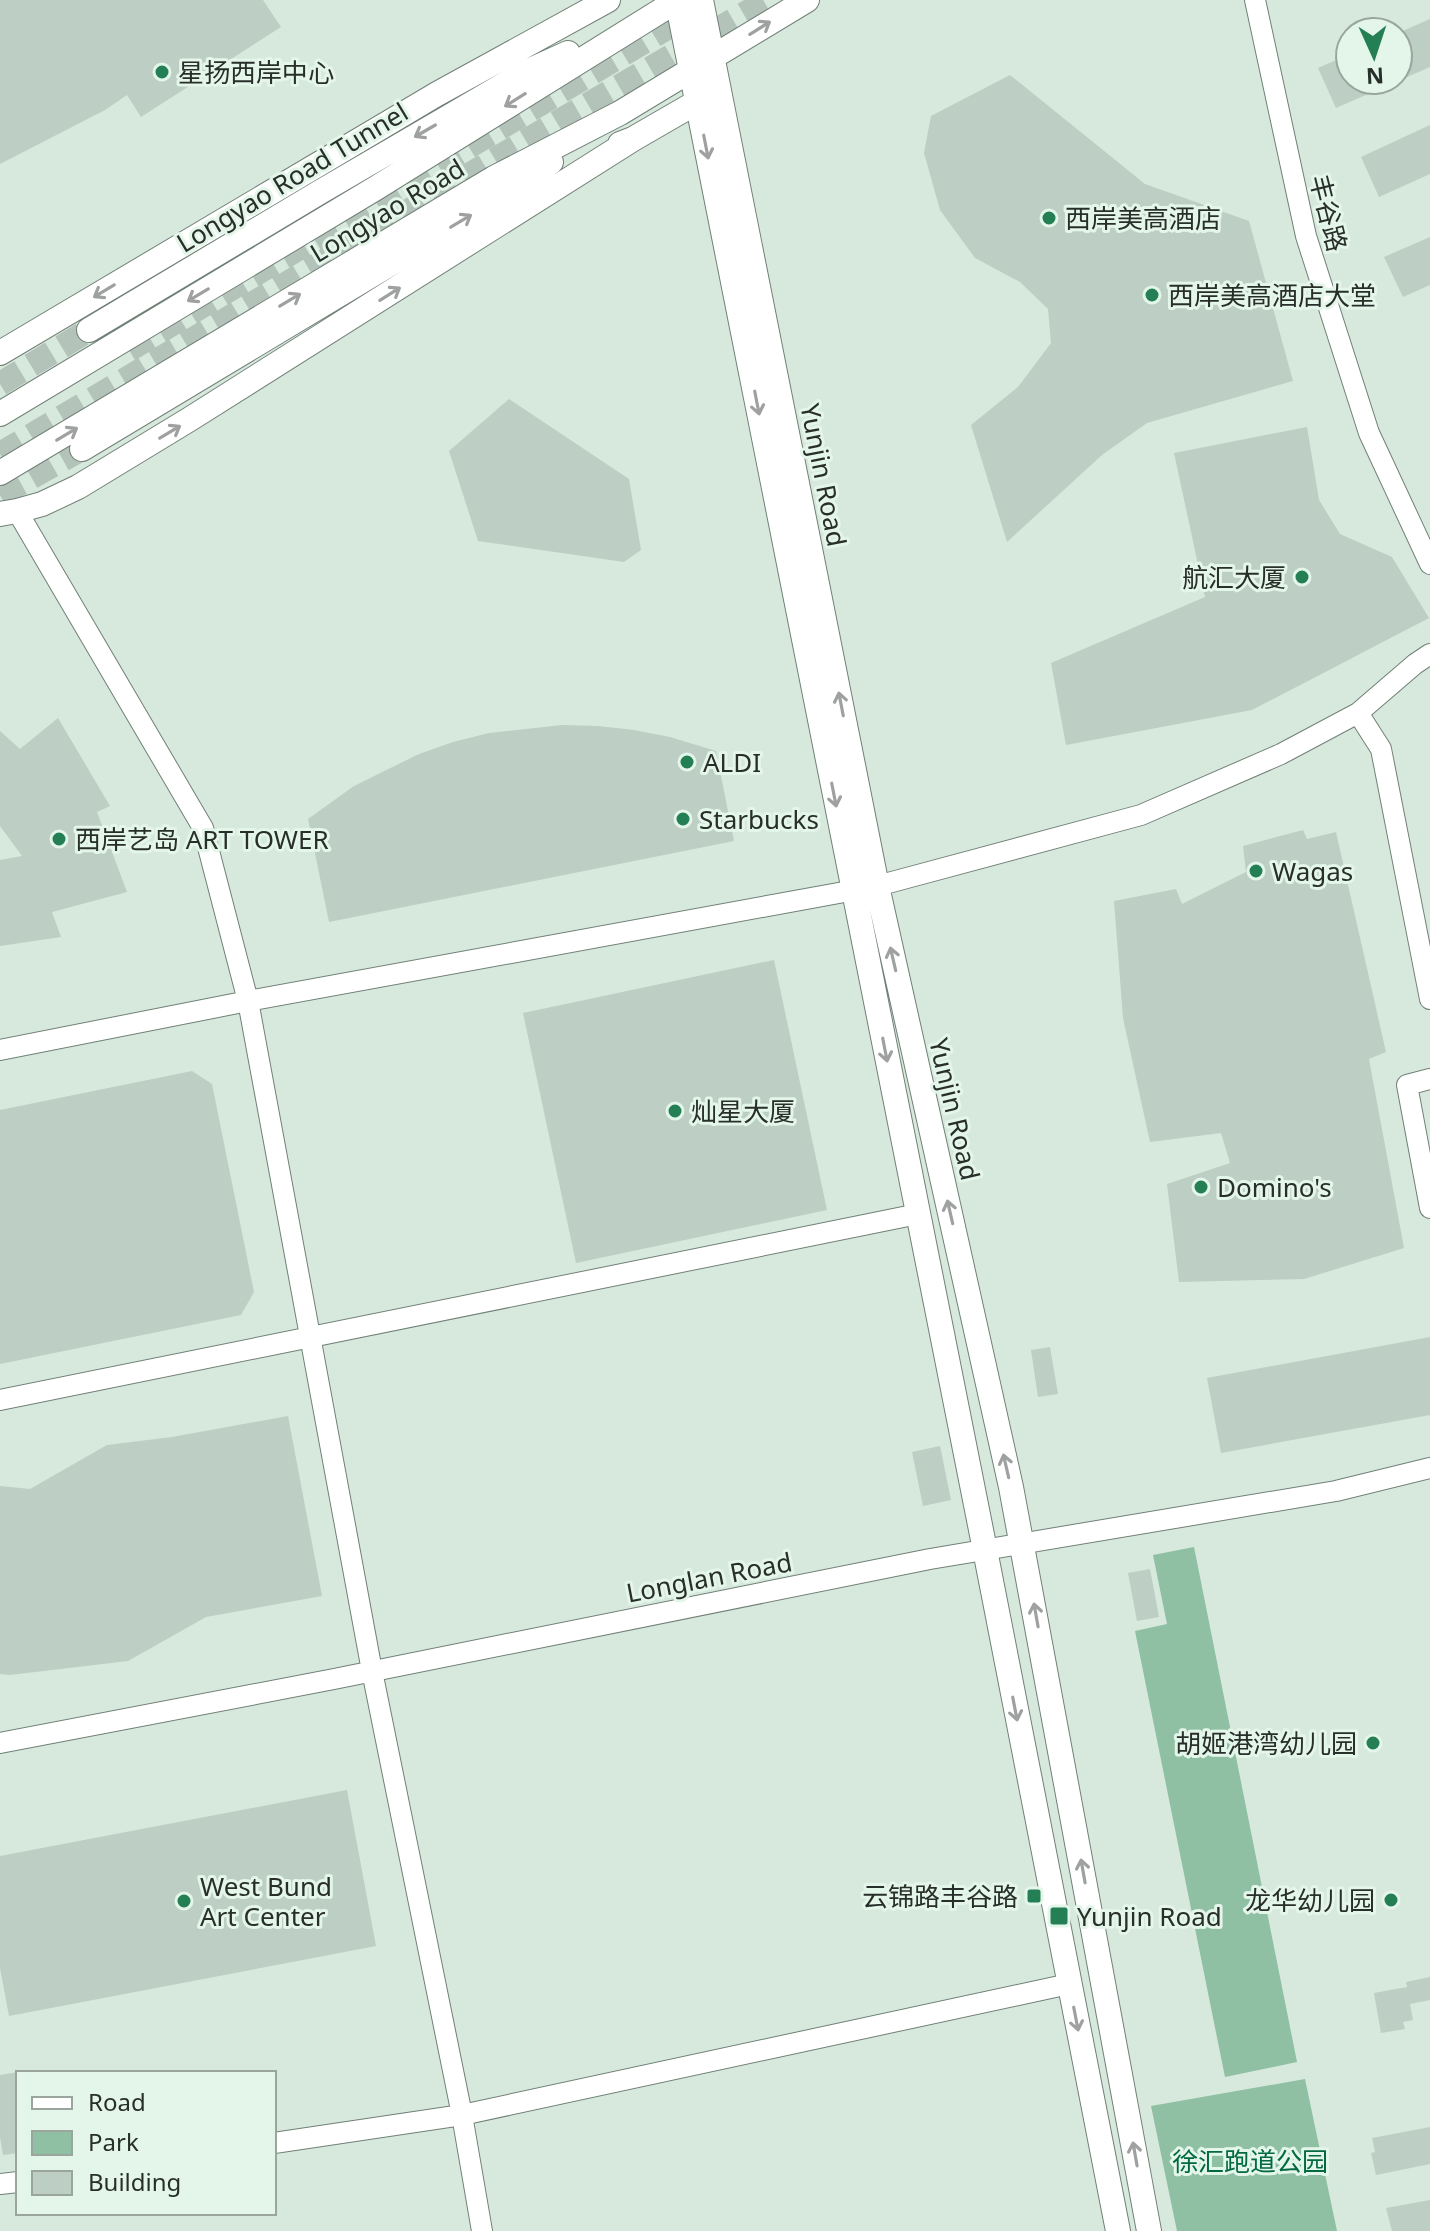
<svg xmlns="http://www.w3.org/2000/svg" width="1430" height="2231" font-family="'Noto Sans','Noto Sans SC',sans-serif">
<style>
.green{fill:#8fc0a3}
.building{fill:#bdcec4}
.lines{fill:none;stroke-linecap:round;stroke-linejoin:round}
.major-tunnel{stroke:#b4c3b9;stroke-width:24;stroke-dasharray:24 12;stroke-linecap:butt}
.minor-casing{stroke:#718077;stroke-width:22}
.major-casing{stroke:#718077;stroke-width:26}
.minor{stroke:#fff;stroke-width:20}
.major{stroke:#fff;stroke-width:24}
.oneway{stroke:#9ea19f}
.poi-dot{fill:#247f55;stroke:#e4f5ea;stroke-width:3}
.labels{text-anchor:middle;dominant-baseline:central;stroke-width:6;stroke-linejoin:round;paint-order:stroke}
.poi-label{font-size:26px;fill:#282e2a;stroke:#e4f5ea;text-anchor:start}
.street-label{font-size:26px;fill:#282e2a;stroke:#e4f5ea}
.park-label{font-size:26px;fill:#026941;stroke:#e4f5ea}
</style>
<rect width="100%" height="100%" fill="#d7e8dd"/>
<path class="green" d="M1194,1547L1297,2062L1225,2077L1135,1631L1167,1624L1153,1555Z
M1305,2079L1337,2231H1177L1151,2106Z"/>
<path class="building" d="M0,0H263L281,27L141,117L127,95L105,110L0,164Z
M1430,19V67L1336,108L1318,68L1350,54V80H1398V33Z
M1010,75L1145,184L1249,221L1293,381L1147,423L1102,455L1007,542L971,425L1018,387L1051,343L1048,309L1020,282L975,258L940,210L924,153L931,116Z
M1430,125V174L1379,197L1361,157Z
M1430,237V285L1403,297L1384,257Z
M509,399L629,479L641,550L624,562L478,541L449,451Z
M1307,427L1319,500L1340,534L1392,557L1429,618L1252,710L1066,745L1051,663L1205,597L1174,453Z
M58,718L110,806L97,812L127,892L52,912L61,937L0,946V860L22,856L0,826V731L20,749Z
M562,725L598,726L634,730L670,737L716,751L734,841L329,922L308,819L354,786L419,754L453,742L489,733Z
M1303,830L1307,839L1336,832L1386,1052L1369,1059L1404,1248L1304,1279L1179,1282L1167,1184L1230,1163L1221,1133L1150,1142L1123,1018L1114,901L1176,889L1182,904L1246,872L1243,846Z
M774,960L827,1210L576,1263L523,1013Z
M192,1071L212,1084L254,1292L241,1315L0,1364V1110Z
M1430,1337V1415L1221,1453L1207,1378Z
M1050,1347L1058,1394L1038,1397L1031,1350Z
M288,1416L322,1596L206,1617L128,1661L10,1675L0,1674V1486L30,1489L107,1445L172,1437Z
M940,1446L951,1500L923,1506L912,1452Z
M1150,1569L1159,1617L1137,1621L1128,1573Z
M347,1790L376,1946L9,2016L0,1968V1856Z
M1430,1977V2000L1410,2004L1413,2020L1403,2022L1405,2029L1381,2033L1374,1993L1407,1987L1406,1982Z
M18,2072V2153L3,2155L0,2137V2075Z
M1430,2127V2164L1376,2175L1371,2153L1375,2152L1372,2138Z
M1430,2200V2231H1392L1386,2208Z"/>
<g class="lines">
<path class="major-tunnel" d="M129,350L714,0
M0,384L89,330
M0,454L561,120L768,0
M0,495L82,449"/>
<defs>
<path id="minor" d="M1255,0L1306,236L1369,433L1430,564
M17,511L203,828L248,1001L372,1671L462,2115L482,2231
M1358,713L1381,749L1430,999
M0,1050L248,1001L877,886L1141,815L1281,754L1358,713L1415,664L1430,654
M1430,1079L1407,1085L1430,1208
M0,1400L918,1214
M0,1743L334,1679L930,1559L1336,1491L1430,1468
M274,2143L462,2115L1069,1984
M0,2184L18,2182"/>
<path id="major" d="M677,0L985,1550L1118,2231
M701,0L877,886L1011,1487L1149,2231
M620,144L633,139L697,102
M89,330L320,192L524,73L568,53
M0,353L437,94L608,0
M0,414L376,188L678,0
M82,449L425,243L518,186L551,162
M0,473L494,178L620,113L807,0
M0,514L17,511L42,504L78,487L190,419L633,139"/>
</defs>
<use href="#minor" class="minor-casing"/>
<use href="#major" class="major-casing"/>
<use href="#minor" class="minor"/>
<use href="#major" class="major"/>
</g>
<defs><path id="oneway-shaft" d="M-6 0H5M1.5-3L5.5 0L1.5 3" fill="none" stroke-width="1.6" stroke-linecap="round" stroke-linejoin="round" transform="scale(2)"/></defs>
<g class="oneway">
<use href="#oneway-shaft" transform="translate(760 28) rotate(-32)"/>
<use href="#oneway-shaft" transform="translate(515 100) rotate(148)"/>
<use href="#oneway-shaft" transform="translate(425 131) rotate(150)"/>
<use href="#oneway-shaft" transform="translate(706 147) rotate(79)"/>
<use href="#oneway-shaft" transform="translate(461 221) rotate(-31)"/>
<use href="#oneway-shaft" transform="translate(104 291) rotate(149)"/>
<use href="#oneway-shaft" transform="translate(390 294) rotate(-32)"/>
<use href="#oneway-shaft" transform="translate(198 295) rotate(149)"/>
<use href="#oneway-shaft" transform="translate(290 300) rotate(-31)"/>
<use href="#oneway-shaft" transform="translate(757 403) rotate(79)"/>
<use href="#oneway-shaft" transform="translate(170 432) rotate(-31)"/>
<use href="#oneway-shaft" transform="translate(67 434) rotate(-31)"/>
<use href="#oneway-shaft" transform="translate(841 704) rotate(-101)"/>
<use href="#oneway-shaft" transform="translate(834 795) rotate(79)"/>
<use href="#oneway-shaft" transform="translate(893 959) rotate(-103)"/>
<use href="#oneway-shaft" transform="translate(885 1050) rotate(79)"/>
<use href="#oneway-shaft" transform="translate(950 1212) rotate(-103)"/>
<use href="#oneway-shaft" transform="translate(1006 1466) rotate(-103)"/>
<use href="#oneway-shaft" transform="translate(1036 1615) rotate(-100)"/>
<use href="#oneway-shaft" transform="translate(1015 1709) rotate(79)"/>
<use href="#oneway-shaft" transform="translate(1083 1871) rotate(-100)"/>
<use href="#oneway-shaft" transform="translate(1076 2019) rotate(79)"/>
<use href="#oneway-shaft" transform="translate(1135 2154) rotate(-100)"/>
</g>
<g class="poi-dot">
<circle cx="162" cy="72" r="8"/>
<circle cx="1049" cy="218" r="8"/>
<circle cx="1152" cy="295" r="8"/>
<circle cx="1302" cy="577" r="8"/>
<circle cx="687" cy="762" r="8"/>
<circle cx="683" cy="819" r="8"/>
<circle cx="59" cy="839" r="8"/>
<circle cx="1256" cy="871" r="8"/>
<circle cx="675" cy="1111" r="8"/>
<circle cx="1201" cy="1187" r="8"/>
<circle cx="1373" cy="1743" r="8"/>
<rect x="1026" y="1888" width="16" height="16" rx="4"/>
<circle cx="1391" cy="1900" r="8"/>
<circle cx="184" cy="1901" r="8"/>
<rect x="1049" y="1906" width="20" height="20" rx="4"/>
</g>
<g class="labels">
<g class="poi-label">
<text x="178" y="72">星扬西岸中心</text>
<text x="1065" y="218">西岸美高酒店</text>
<text x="1168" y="295">西岸美高酒店大堂</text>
<text x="1286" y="577" text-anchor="end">航汇大厦</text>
<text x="703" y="762">ALDI</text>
<text x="699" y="819">Starbucks</text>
<text x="75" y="839">西岸艺岛 ART TOWER</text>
<text x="1272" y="871">Wagas</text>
<text x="691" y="1111">灿星大厦</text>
<text x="1217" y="1187">Domino's</text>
<text x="1357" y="1743" text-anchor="end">胡姬港湾幼儿园</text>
<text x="200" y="1886">West Bund<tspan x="200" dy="30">Art Center</tspan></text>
<text x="1018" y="1896" text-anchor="end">云锦路丰谷路</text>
<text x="1375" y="1900" text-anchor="end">龙华幼儿园</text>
<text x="1077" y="1916">Yunjin Road</text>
</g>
<g class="street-label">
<text transform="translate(292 177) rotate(-31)">Longyao Road Tunnel</text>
<text transform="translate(387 210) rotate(-31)">Longyao Road</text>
<text transform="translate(1329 213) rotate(76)">丰谷路</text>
<text transform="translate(824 475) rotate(79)">Yunjin Road</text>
<text transform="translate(955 1109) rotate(77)">Yunjin Road</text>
<text transform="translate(709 1577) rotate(-11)">Longlan Road</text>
</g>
<g class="park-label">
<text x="1250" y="2161">徐汇跑道公园</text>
</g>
</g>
<rect x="16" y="2071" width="260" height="144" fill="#e4f5ea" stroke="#99a59d" stroke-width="2"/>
<rect x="32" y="2097" width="40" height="12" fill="#ffffff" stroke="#99a59d" stroke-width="2"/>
<text x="88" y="2111" font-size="24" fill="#282e2a">Road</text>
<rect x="32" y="2131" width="40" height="24" fill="#8fc0a3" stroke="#99a59d" stroke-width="2"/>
<text x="88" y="2151" font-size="24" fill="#282e2a">Park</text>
<rect x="32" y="2171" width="40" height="24" fill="#bdcec4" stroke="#99a59d" stroke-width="2"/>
<text x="88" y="2191" font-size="24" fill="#282e2a">Building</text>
<g transform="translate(1374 56) rotate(177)"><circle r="38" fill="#e4f5ea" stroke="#99a59d" stroke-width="2"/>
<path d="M0-6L14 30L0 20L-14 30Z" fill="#247f55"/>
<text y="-12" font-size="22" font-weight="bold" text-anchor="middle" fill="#282e2a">N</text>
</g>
</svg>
